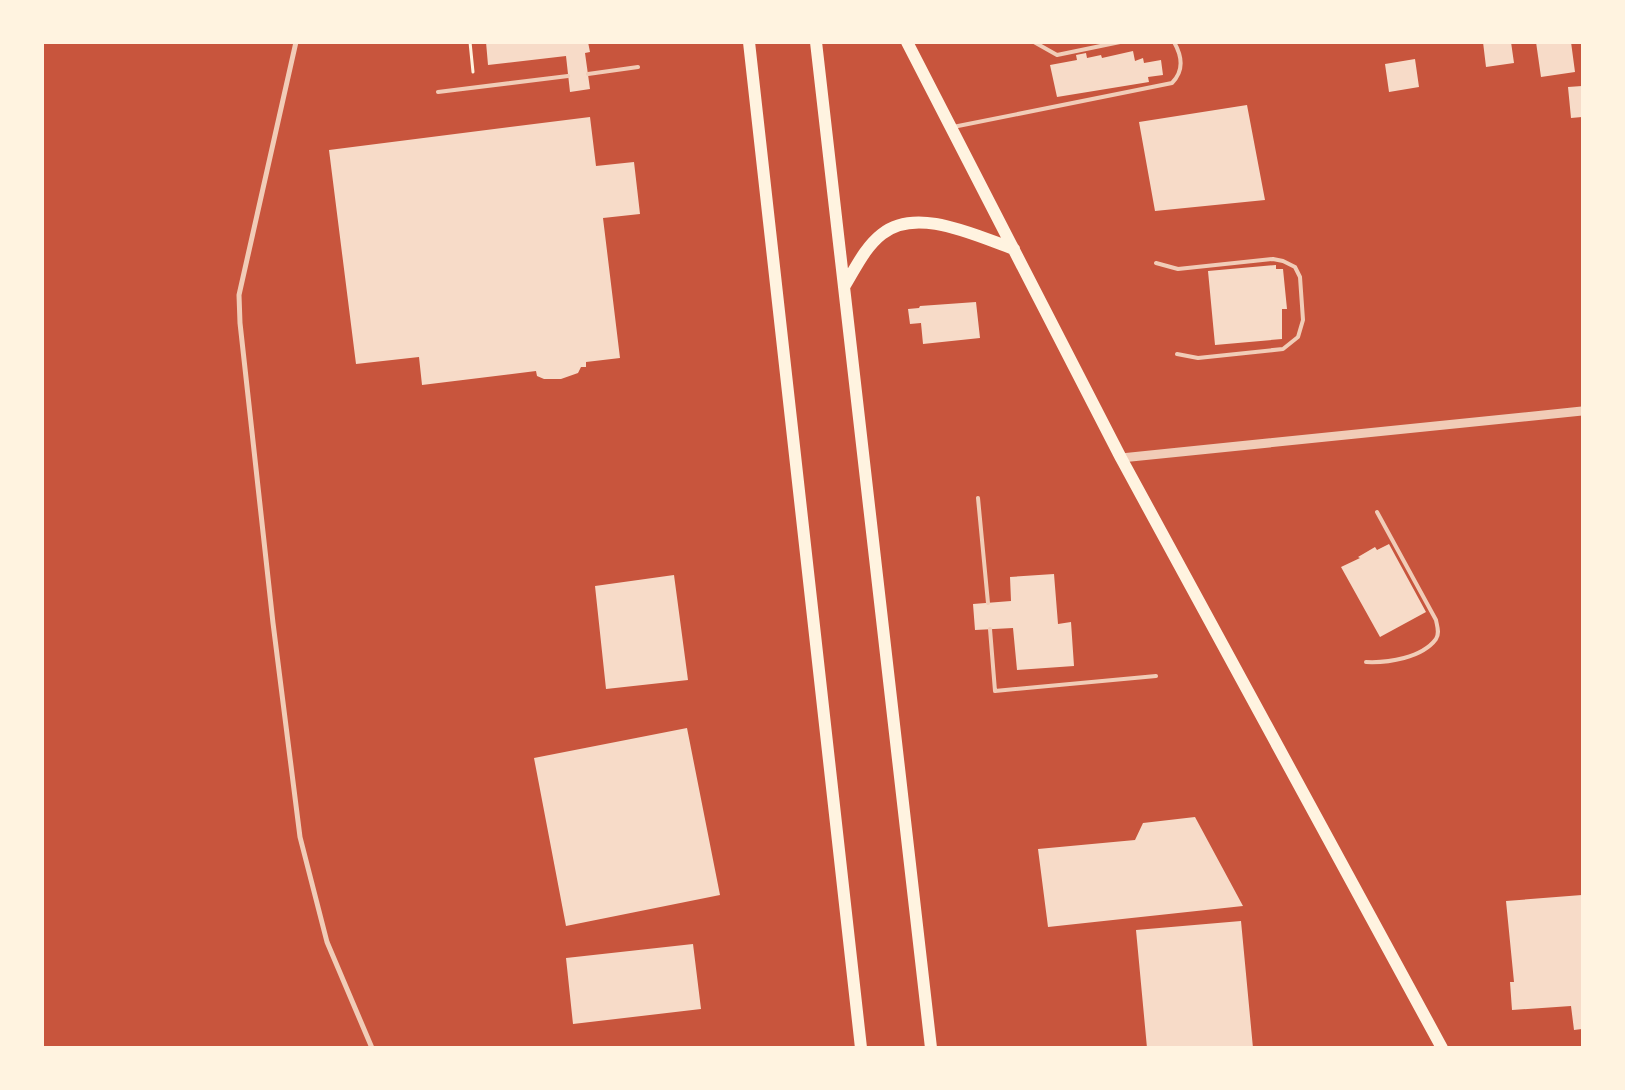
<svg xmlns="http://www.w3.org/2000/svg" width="1625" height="1090" font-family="Literata,serif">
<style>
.building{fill:#f7dbc8}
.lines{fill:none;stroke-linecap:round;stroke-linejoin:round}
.path{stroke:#fff3e0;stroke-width:3}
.service{stroke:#f1ccb7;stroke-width:4}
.minor{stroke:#f1ccb7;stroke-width:5}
.tertiary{stroke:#f1ccb7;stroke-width:9}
.primary{stroke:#fff3e0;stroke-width:12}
</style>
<rect width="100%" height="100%" fill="#c8553d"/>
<path class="building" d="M486,42H588L590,52L585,53L590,89L570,92L566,56L488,65Z
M1483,42H1511L1514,63L1486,67Z
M1536,42H1571L1575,72L1541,77Z
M1133,51L1135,61L1143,58L1144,63L1161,60L1163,75L1148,77L1149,82L1057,97L1050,65L1077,60L1076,55L1086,53L1087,58L1101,55L1102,58Z
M1415,59L1419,87L1389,92L1385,64Z
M1582,86V117L1571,118L1568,87Z
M1247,105L1265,200L1155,211L1139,122Z
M590,117L596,166L634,162L640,214L603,218L620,358L586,362V367H581L578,373L561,379H544L537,376L536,371L422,385L419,357L356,364L329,150Z
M1276,265V269H1283L1287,309H1282V339L1215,345L1208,271Z
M976,302L980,338L923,344L921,323L910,324L908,309L919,308L920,306Z
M1389,544L1426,612L1380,637L1341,567L1360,558L1358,557L1375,547L1377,550Z
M1054,574L1058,624L1071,622L1074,666L1017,670L1013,628L975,630L973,604L1011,601L1010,577Z
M674,575L688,680L606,689L595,586Z
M687,728L720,895L566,926L534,758Z
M1195,817L1243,906L1048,927L1038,849L1135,840L1143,823Z
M1582,895V1029L1574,1030L1571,1006L1512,1010L1510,982H1514L1506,901Z
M1241,921L1253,1048H1147L1136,930Z
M693,944L701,1009L573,1024L566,958Z"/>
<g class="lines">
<path class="path" d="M470,42L473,72"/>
<path class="service" d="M1034,42L1057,55L1120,42
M588,74L638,67
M438,92L568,76
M953,127L1172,83C1184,71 1182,56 1174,42
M1156,263L1178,269L1273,259L1283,261L1295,267L1300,277L1303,320L1298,337L1283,349L1198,358L1177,354
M978,498L988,603
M990,629L995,691L1156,676
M1366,662C1388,663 1422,658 1436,639C1440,633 1437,626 1436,620L1377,512"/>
<path class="minor" d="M296,42L239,295L240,323L273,623L300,837L327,942L372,1048"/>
<path class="tertiary" d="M1121,458L1582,411"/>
<path class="primary" d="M749,42L861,1048
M816,42L931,1048
M907,42L1121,458L1442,1048
M844,287C855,269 865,247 882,234C917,206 976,236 1014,249"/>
</g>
<rect width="1625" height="1090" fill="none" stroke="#fff3e0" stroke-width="88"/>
</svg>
